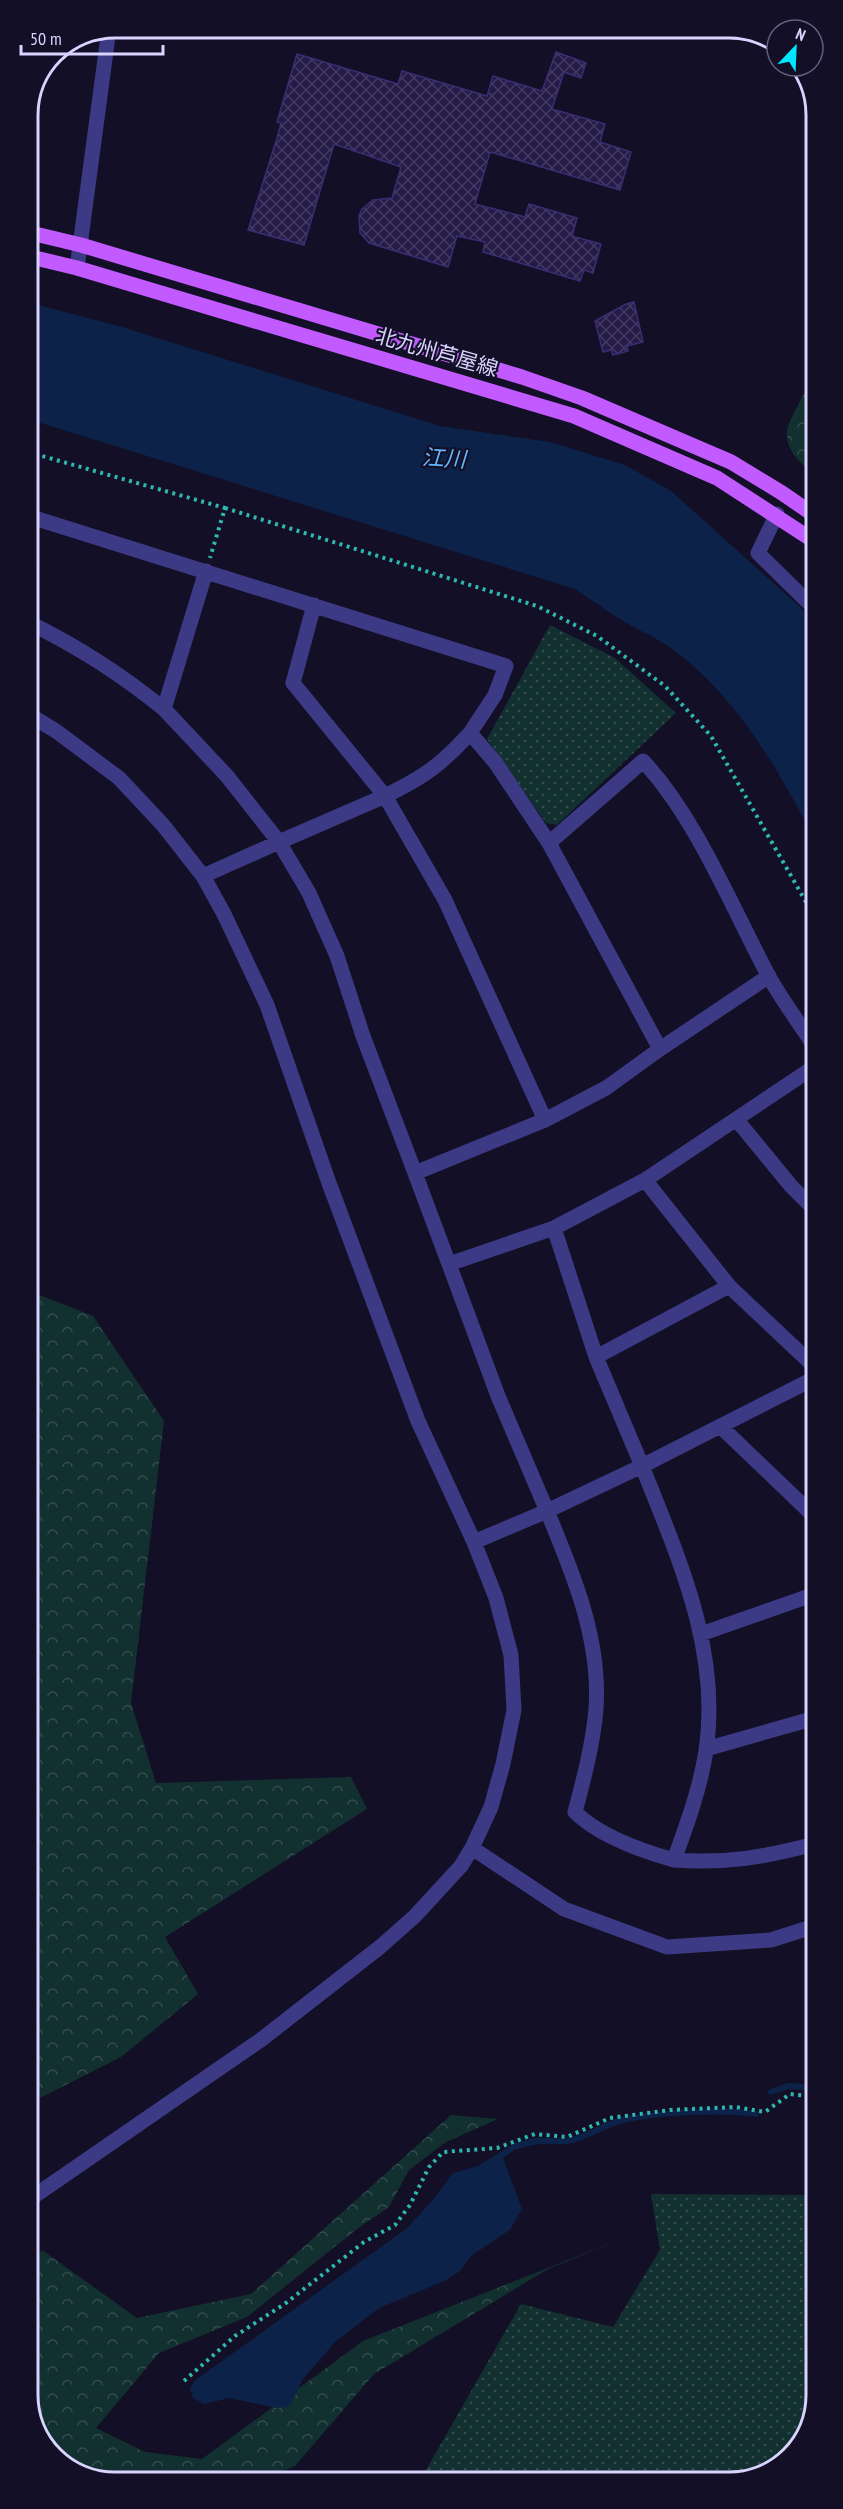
<svg xmlns="http://www.w3.org/2000/svg" width="843" height="2509" font-family="'PT Sans Narrow','Noto Sans JP',sans-serif">
<style>
.green{fill:url(#green-dots)}
.forest{fill:url(#forest-crowns)}
.water{fill:#0c2248}
.lines{fill:none;stroke-linecap:round;stroke-linejoin:round}
.stream{stroke:#0c2248;stroke-width:6}
.building{fill:url(#building-cross-hatch);stroke:#3b2d73;stroke-width:1.5}
.path{stroke:#2fb8b0;stroke-width:4;stroke-dasharray:3 4.5;stroke-linecap:butt}
.minor{stroke:#3d3a85;stroke-width:15}
.major{stroke:#c25bff;stroke-width:15}
.labels{text-anchor:middle;dominant-baseline:central;stroke-width:4.5;stroke-linejoin:round;paint-order:stroke}
.street-label{font-size:21px;fill:#d9d4ff;stroke:#130f26}
.water-label{font-size:22px;font-style:italic;fill:#62b6ff;stroke:#130f26}
.rim{fill:none;stroke:#d9d4ff;stroke-width:3}
</style>
<defs>
<pattern id="green-dots" width="8" height="8" patternUnits="userSpaceOnUse" patternTransform="scale(1.5)"><rect width="8" height="8" fill="#12302f"/><path d="M2 2h.1M6 6h.1" fill="none" stroke="#344d4e" stroke-width="1.8" stroke-linecap="round"/></pattern>
<pattern id="forest-crowns" width="20" height="18" patternUnits="userSpaceOnUse" patternTransform="scale(1.5)"><rect width="20" height="18" fill="#12302f"/><path d="M2 6a3 3 0 1 1 6 0M12 15a3 3 0 1 1 6 0" fill="none" stroke="#344d4e"/></pattern>
<pattern id="building-cross-hatch" width="8" height="8" patternUnits="userSpaceOnUse" patternTransform="scale(1.5)"><rect width="8" height="8" fill="#241b47"/><path d="M0 0l8 8M0 8l8-8" fill="none" stroke="#433b63"/></pattern>
</defs>
<rect width="100%" height="100%" fill="#130f26"/>
<path class="green" d="M550,625L615,658L676,713L557,825L546,823L487,739Z
M651,2194L816,2195V2395L798,2448L751,2479L401,2481L426,2470L521,2304L613,2327L660,2250Z"/>
<path class="forest" d="M813,375L814,471C799,465 785,448 787,430C789,419 808,388 813,375Z
M29,1291L93,1316L164,1421L131,1703L156,1783L351,1777L367,1809L165,1937L198,1994L121,2057L30,2103Z
M451,2115L498,2119L446,2142L409,2170L389,2207L357,2229L247,2317L159,2353L96,2428L145,2452L202,2459L363,2341L626,2237L548,2269L374,2374L295,2466L258,2481L108,2482L57,2461L30,2417V2265L42,2250L137,2318L251,2294Z"/>
<path class="water" d="M27,302L122,327L440,426L550,442L625,465L671,491L799,606L814,622V838C776,766 734,691 665,644C652,636 638,630 625,622C608,612 592,600 575,589L28,419Z
M539,2137L542,2143L516,2149L503,2158L522,2209L510,2230L471,2256L460,2271L447,2280L379,2308L335,2342L303,2379L292,2402L287,2407L277,2408L229,2398L204,2404L193,2398L190,2389L194,2381L406,2229L432,2201L453,2173L478,2166L515,2143Z"/>
<g class="lines">
<path class="stream" d="M771,2092L788,2086L816,2088
M535,2142C546,2139 556,2142 567,2141C586,2139 604,2124 623,2120C660,2112 719,2109 756,2114"/>
</g>
<path class="building" d="M556,52L586,63L581,78L564,72L552,109L605,124L600,142L631,152L620,190L490,152L475,204L525,217L529,204L577,218L572,236L601,244L593,273L584,270L580,281L483,252L485,242L457,236L448,267L369,243L360,233L359,216L362,209L373,200L392,198L401,167L334,144L304,245L248,230L277,138L281,123L277,122L297,54L398,84L402,71L487,96L493,76L542,91Z
M634,302L643,342L627,346L628,351L613,355L611,350L603,352L595,321L626,304Z"/>
<g class="lines">
<path class="path" d="M28,452L225,508L210,558
M225,508L537,606L597,636L665,686L711,736L814,916
M184,2381L235,2336L286,2303L364,2242L395,2225L410,2205L429,2167L443,2152L497,2148L535,2134L567,2137L610,2118L670,2110L736,2107L765,2112L790,2094L816,2097"/>
<path class="minor" d="M77,268L109,29
M777,514L758,553L814,608
M28,516L506,666L495,695L470,733L495,762L549,843L643,761C695,816 731,905 767,973C780,998 799,1022 814,1046
M314,605L293,683L385,796C424,777 441,765 470,733
M28,622C80,648 119,673 164,709L206,571
M164,709L227,776L279,842L385,796L445,900L545,1120L606,1088L660,1049L549,843
M28,714L56,731L119,778L163,825L203,876L224,914L267,1005L329,1183L418,1421L474,1542L496,1598L511,1655L514,1710L503,1764L491,1807L472,1848L461,1866L415,1916L380,1947L262,2039L30,2199
M203,876L279,842L309,893L337,956L363,1036L415,1173L545,1120
M660,1049L769,976
M736,1119L791,1186L815,1210
M415,1173L449,1264L554,1228L645,1180L814,1067
M645,1180L729,1286L815,1367
M554,1228L596,1357L729,1286
M449,1264L498,1396L547,1511L642,1466C678,1557 721,1650 706,1751C700,1789 687,1824 674,1860C642,1851 598,1835 575,1812C584,1778 593,1744 596,1709C601,1640 573,1573 547,1511L474,1542
M596,1357L642,1466L815,1378
M720,1426L815,1517
M701,1634L815,1594
M706,1749L815,1718
M472,1848L564,1909L667,1947L771,1940L815,1926
M674,1860C728,1864 764,1857 815,1844"/>
<path class="major" d="M27,232L81,245L522,377L582,398L731,462L782,493L814,515
M27,256L77,268L574,416L717,478L814,541"/>
</g>
<g class="labels">
<g class="street-label">
<text transform="translate(437 352) rotate(16)">北九州芦屋線</text>
</g>
<g class="water-label">
<text transform="translate(444 458) rotate(3)">江川</text>
</g>
</g>
<path d="M0 0H843V2509H0ZM115 38H729A77 77 0 0 1 806 115V2395A77 77 0 0 1 729 2472H115A77 77 0 0 1 38 2395V115A77 77 0 0 1 115 38Z" fill="#130f26" fill-rule="evenodd"/>
<path class="rim" d="M115 38H729A77 77 0 0 1 806 115V2395A77 77 0 0 1 729 2472H115A77 77 0 0 1 38 2395V115A77 77 0 0 1 115 38Z"/>
<g transform="translate(795 48) rotate(23)"><circle r="28" fill="#130f26" stroke="#625e7d" stroke-width="1.5"/>
<path d="M0-4.5L10 22L0 15L-10 22Z" fill="#00e5ff"/>
<text y="-9" font-size="16" font-weight="bold" text-anchor="middle" fill="#d9d4ff">N</text>
</g>
<path d="M21 45v9h142v-9" fill="none" stroke="#d9d4ff" stroke-width="3"/>
<text x="30" y="45" font-size="18" fill="#d9d4ff" stroke="#130f26" stroke-width="4.5" paint-order="stroke">50 m</text>
</svg>
